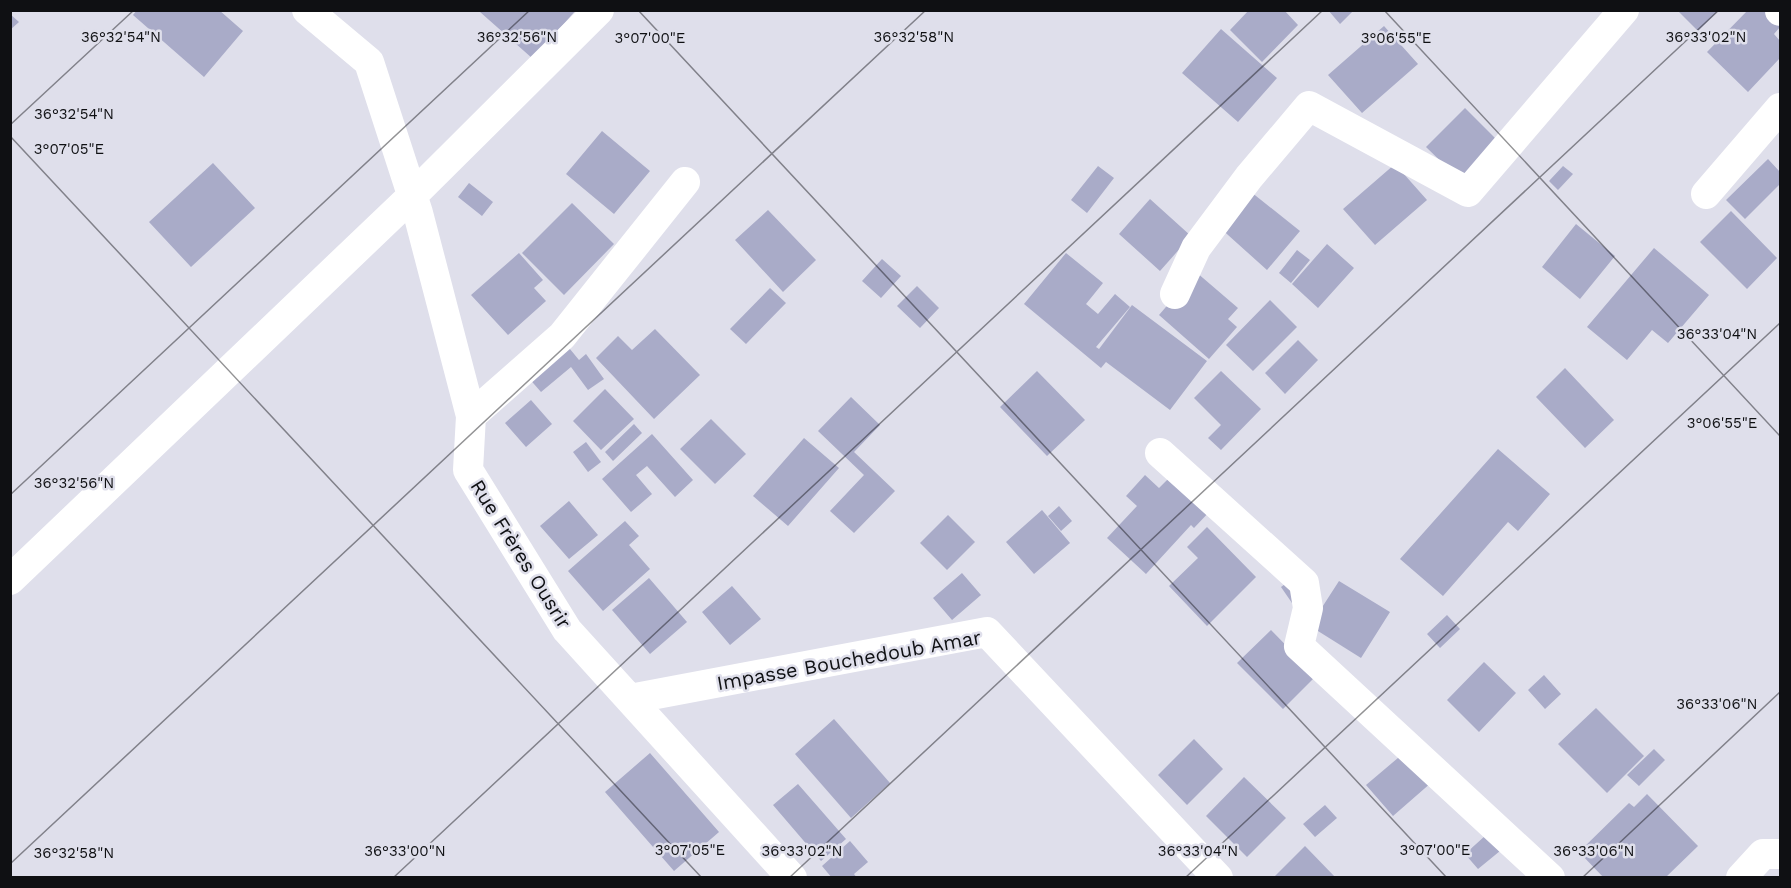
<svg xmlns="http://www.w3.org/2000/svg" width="1791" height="888" font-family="'Work Sans',sans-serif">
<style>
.building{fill:#a9abc8}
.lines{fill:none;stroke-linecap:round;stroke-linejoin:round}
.minor{stroke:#fff;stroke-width:30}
.ticks{fill:none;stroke:#0f1013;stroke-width:1.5;stroke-opacity:0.45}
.labels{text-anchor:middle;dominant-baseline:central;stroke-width:5;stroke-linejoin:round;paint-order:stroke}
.street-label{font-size:20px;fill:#0f1013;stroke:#dfdfeb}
.ticks-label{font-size:15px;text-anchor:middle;fill:#0f1013;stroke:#dfdfeb;stroke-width:5;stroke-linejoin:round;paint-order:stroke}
</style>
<rect width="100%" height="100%" fill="#dfdfeb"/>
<path class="building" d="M137,10H219L243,31L204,77L133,15Z
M482,10H576L533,59L480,12Z
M1249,10H1284L1298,25L1262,62L1230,30Z
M1328,10H1354L1340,24Z
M1677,10H1719L1698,31Z
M1748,10H1768L1780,23V27L1774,34L1780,41V58L1748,92L1707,52Z
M10,14L19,22L10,30Z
M1384,26L1418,64L1362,113L1328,75Z
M1221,29L1277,78L1238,122L1182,73Z
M1465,108L1498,141L1460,180L1426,147Z
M602,131L650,171L614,214L566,174Z
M1768,159L1780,172V184L1745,219L1726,200Z
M213,163L255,208L191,267L149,222Z
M1395,164L1427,200L1375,245L1343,209Z
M1098,166L1114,178L1087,213L1071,200Z
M1563,166L1573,174L1558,190L1549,181Z
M469,183L493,202L482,216L458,197Z
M1246,188L1300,231L1267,270L1218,226Z
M1150,199L1191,236L1160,271L1119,234Z
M572,203L614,244L564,295L522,253Z
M768,210L816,260L783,292L735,240Z
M1731,211L1777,258L1747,289L1700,242Z
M1576,224L1615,256L1580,299L1542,267Z
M1327,244L1354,268L1318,308L1292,284Z
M1654,248L1709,295L1668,343L1652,330L1627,360L1587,327Z
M1297,250L1310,260L1291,283L1279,273Z
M519,253L543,280L534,288L546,301L508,335L471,295Z
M1066,253L1103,283L1086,304L1098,314L1115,294L1130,307L1096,347L1099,349L1132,305L1207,361L1170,410L1106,362L1101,368L1024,304Z
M882,259L901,276L881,298L862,281Z
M1196,272L1238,308L1228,319L1237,327L1209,359L1159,315Z
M917,286L939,308L920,328L897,306Z
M770,288L786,303L746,344L730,329Z
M1270,300L1297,327L1253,371L1226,345Z
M655,329L700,375L654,419L596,358L618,336L632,350Z
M1298,340L1318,360L1285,394L1265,373Z
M565,343L579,360L586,354L604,379L588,390L571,367L541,392L527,376Z
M1565,368L1614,420L1585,448L1536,397Z
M1037,371L1085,420L1047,456L1000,407Z
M1221,371L1261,409L1221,450L1208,438L1221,425L1194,398Z
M605,389L634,419L601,450L573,421Z
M851,397L880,425L854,452L895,491L854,533L830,511L864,475L818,431Z
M531,400L552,424L526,447L505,423Z
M711,419L746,454L715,484L680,449Z
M634,424L642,433L613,461L605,452Z
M652,434L693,480L675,497L647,466L636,475L652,494L631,512L602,479Z
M804,438L839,468L788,526L753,496Z
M586,442L601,462L588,472L573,452Z
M1498,449L1550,494L1518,531L1508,522L1443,596L1400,559Z
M1174,473L1212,509L1194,528L1191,525L1146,574L1107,538L1137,506L1126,496L1145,475L1159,488Z
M569,501L598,535L569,559L540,526Z
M1059,506L1072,521L1061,531L1048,516Z
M1042,510L1070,543L1034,574L1006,542Z
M948,515L975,542L947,570L920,543Z
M625,521L639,536L629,545L650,569L603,611L568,571Z
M1207,527L1256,577L1207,626L1169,586L1198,558L1187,547Z
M962,573L981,595L952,620L933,598Z
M649,578L687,622L650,654L612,610Z
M1292,579L1304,596L1292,603L1281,587Z
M1339,581L1390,612L1361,658L1310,626Z
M732,586L761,619L730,645L702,612Z
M1447,615L1460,629L1440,648L1427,634Z
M1271,630L1316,676L1283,709L1237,663Z
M1484,662L1516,693L1479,732L1447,700Z
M1544,675L1561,694L1545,709L1528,690Z
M1596,708L1644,756L1607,793L1558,744Z
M834,719L890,783L851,818L795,754Z
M1194,739L1223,769L1187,805L1158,775Z
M1654,749L1665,760L1639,786L1627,775Z
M1405,752L1432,782L1393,816L1366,785Z
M650,753L719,832L674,871L605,792Z
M1244,777L1286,818L1247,857L1206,816Z
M798,784L846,839L821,861L773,805Z
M1647,794L1698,846L1665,878H1604L1579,852L1629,803L1634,807Z
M1325,805L1337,818L1315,837L1303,824Z
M1486,835L1500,851L1478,869L1465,854Z
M850,841L868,862L854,874L857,878H832L822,866Z
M1305,846L1336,878H1273Z"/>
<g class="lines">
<path class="minor" d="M307,10L369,62L418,213L471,416L468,470L567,630L792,878
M1780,10V11
M1706,194L1780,108
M1175,294L1196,248L1249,177L1309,106L1468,192L1624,10
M471,416L562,336L685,182
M1160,453L1304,583L1308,608L1299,646L1550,878
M10,580L412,196L599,10
M630,699L987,632L1218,878
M1741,878L1763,854H1780"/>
</g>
<path class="ticks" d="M638,10L1447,878M1384,10L1780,436M10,125L134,10M10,136L702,878M10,495L530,10M10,864L926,10M393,878L1323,10M789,878L1719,10M1185,878L1780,323M1582,878L1780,692"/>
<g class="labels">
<g class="street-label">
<text transform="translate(521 554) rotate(58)">Rue Frères Ousrir</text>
<text transform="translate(849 660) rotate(-10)">Impasse Bouchedoub Amar</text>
</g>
</g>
<g class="ticks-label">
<text x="121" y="42">36°32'54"N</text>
<text x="517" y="42">36°32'56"N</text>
<text x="914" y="42">36°32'58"N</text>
<text x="1706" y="42">36°33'02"N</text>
<text x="650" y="43">3°07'00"E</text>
<text x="1396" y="43">3°06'55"E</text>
<text x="74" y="119">36°32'54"N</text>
<text x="69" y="154">3°07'05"E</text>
<text x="1717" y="339">36°33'04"N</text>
<text x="1722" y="428">3°06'55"E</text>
<text x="74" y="488">36°32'56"N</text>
<text x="1717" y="709">36°33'06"N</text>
<text x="690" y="855">3°07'05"E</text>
<text x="1435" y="855">3°07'00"E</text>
<text x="405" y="856">36°33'00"N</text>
<text x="802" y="856">36°33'02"N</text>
<text x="1198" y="856">36°33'04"N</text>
<text x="1594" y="856">36°33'06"N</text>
<text x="74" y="858">36°32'58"N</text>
</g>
<rect width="1791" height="888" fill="none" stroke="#0f1013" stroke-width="24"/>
</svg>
